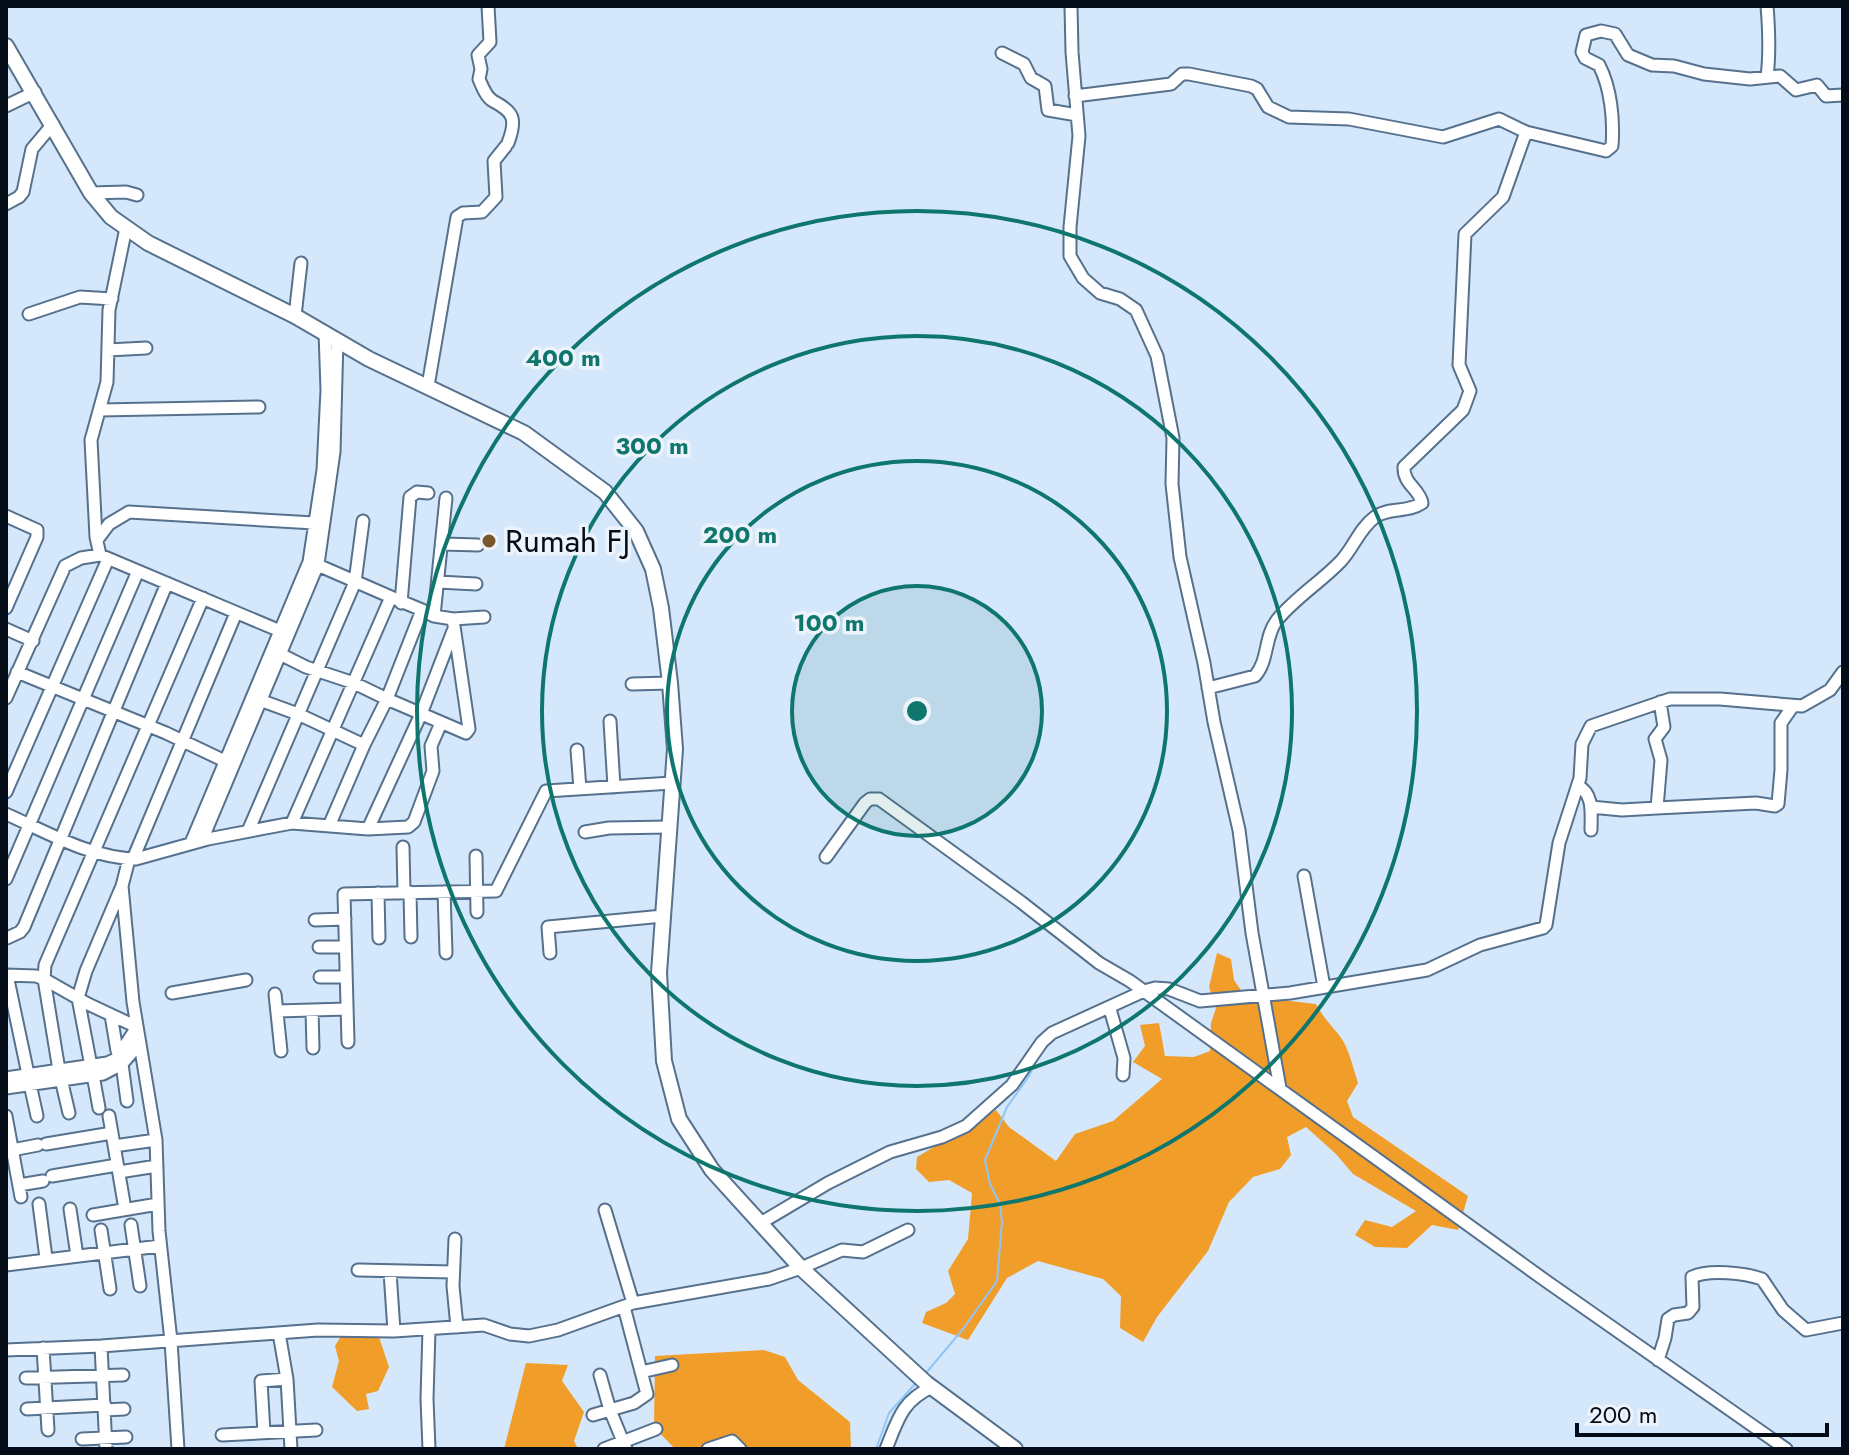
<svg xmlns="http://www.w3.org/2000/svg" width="1849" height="1455" font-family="Jost,sans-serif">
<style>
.forest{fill:#f19d2a}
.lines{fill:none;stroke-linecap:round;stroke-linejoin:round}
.stream{stroke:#90c5f9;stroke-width:2}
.minor-casing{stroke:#55718d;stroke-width:15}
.major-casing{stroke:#55718d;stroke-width:18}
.minor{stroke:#fff;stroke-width:11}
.major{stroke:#fff;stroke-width:14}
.ring{fill:none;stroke:#0f766e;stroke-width:4}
.poi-dot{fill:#79562e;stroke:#edf3fa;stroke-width:3}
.labels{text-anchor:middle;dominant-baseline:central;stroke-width:7;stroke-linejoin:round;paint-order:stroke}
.poi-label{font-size:32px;fill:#040d17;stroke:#edf3fa;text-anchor:start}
.centre{fill:#0f766e;stroke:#edf3fa;stroke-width:4}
.ring-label{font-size:24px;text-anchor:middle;font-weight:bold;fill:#0f766e;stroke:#edf3fa;stroke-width:7;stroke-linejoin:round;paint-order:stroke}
</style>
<rect width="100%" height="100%" fill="#d5e8fb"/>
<path class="forest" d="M1217,953L1231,959L1234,980L1245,996L1316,1004C1323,1017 1330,1024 1339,1035C1349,1047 1353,1068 1358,1083L1347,1101L1353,1117L1468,1196L1458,1230L1432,1225L1407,1248L1375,1247L1355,1235L1365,1220L1392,1227L1416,1211L1353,1174L1336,1154L1306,1127L1287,1137L1291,1155L1280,1169L1253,1177L1229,1202L1208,1251L1157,1317L1143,1342L1120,1328L1121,1296L1103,1279L1038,1261L1007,1278L968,1340L922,1323L926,1312L946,1303L955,1294L948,1271L968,1239L972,1193L949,1180L929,1182L916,1169L917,1157L996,1110L1009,1127L1056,1161L1075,1134L1113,1121L1162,1079L1133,1062L1145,1046L1140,1025L1159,1023L1165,1056L1194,1057L1210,1051L1211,1023L1216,1008L1209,987Z
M364,1333L379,1337L389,1367L378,1391L366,1394L369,1409L357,1411L332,1387L339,1361L335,1346L341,1336L352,1337Z
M764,1350L785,1357L798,1380L850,1422L851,1449H675L654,1427L655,1356Z
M526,1363L568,1365L562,1381L584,1412L574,1441L578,1449H504Z"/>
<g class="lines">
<path class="stream" d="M926,1373L963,1329L997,1281L1002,1222L1000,1204L990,1184L985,1160L1007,1107L1029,1076L1038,1057
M876,1449L889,1413L916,1383"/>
<defs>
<path id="minor" d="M488,6L490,42L478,55L481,69L479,79C482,86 486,97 493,101C514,112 517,119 508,143
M1071,6L1072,52L1079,136L1070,227V256L1083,278L1100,293L1120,299L1136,310L1157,356L1173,438L1172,484L1180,557L1204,663L1214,722L1239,830L1252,933L1280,1088
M1767,6C1769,30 1770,53 1767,77
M1002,53L1024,64L1031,78L1045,86L1048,110L1077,115
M1075,96L1171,84L1182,74H1189L1251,86L1257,89L1268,107L1289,117L1349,119L1443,137L1499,119L1526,132L1606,151L1612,146C1614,120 1611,88 1599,65L1585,58L1582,52L1586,35L1601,31L1615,34L1628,55L1652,65L1674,66L1704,74L1750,79L1780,76L1796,90L1817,85L1826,96L1843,95
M6,106L35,92
M91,193L126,192L137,195
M6,204L19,197L23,192L32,149L53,124
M29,314L80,297L112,299
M295,316L301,263
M108,350L146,348
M428,386L457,217L463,213L482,212L496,197L494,161L506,146
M100,410L259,407
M6,516L37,530V537L6,608
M97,540L109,524L129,512L314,523
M443,544L478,545
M100,555L96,537L91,440L107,382L109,310L126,228
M438,582L476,584
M391,597L422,610L387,699L466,733L469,729L453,619L434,616L422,610
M401,603L410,497L417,492L428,493
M434,616L446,498
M453,619L484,617
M6,629L33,641
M17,672L166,733L229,763
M632,684L670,683
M1208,688L1255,676C1269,660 1264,637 1277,620C1296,597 1321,582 1341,561C1354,547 1359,529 1375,517C1388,507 1408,513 1422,503C1420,489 1403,484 1404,467L1463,410L1470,391L1459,365L1465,234L1503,197L1526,132
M6,698L65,566L81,558L100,555L285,633
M254,698L298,714L364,745L387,699L354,683L306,667L280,654
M610,721L614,787
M577,750L580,789
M1578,786C1594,794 1591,814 1591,830
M6,792L108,559
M1591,807L1622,810L1657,808L1661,760L1655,739L1664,727L1660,702
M1657,808L1756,803L1775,806L1778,804L1781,770V723L1793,706
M6,814C47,832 90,858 136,859L208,839L292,823L368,829L408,827L414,822L433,771L431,746L441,723
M292,823L391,597L313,563
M329,826L364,745
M249,829L355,582L363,521
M368,829L421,714L453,631
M585,832L609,828L669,827
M202,840L318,564L334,452L337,339
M191,843L309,562L323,470L327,390L325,332
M403,847L404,893
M476,856L477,912
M826,857L865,803L870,799H879L1021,902L1099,963L1130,981L1546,1281L1786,1449
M133,859L236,613
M1304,876L1324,987
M6,879L138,571
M122,886L133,1002L156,1140L159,1231L171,1341L178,1449
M410,892L411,937
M444,892L446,953
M378,893L379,938
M315,920L345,919
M7,938L20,932L24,927L167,583
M319,947H345
M550,953L548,927L663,916
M6,975L36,976L44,979L88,1004L137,1027L116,1059L107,1063L6,1078
M7,975L28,1074
M320,977H346
M172,993L246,980
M275,994L281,1051
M1110,1009L1124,1058L1123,1075
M312,1010L313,1048
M277,1011L347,1009
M111,1015L117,1051
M348,1042L344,894L496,891L546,791L672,783
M122,1064L127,1101
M91,1066L78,998L86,971L122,886L129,859
M59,1070L44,979L45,965L203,598
M93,1075L99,1108
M61,1079L69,1113
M30,1084L37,1116
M6,1088L103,1074L122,1064L140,1043
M6,1116L21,1197
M109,1116L125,1209
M46,1144L112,1133
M114,1146L156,1140
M12,1150L38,1145
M119,1172L157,1166
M52,1176L117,1165
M19,1185L43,1181
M39,1204L46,1258
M70,1209L77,1256
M605,1210L633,1303
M93,1215L158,1204
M759,1224L828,1183L890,1152L942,1137L966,1126L1012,1085L1042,1042L1052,1033L1144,991L1155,988L1169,989L1200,1001L1290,993L1427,970L1480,945L1543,928L1546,925L1559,843L1580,778L1582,744L1591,726L1670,699H1720L1802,706L1830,690L1843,672
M131,1225L140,1286
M101,1230L110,1289
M455,1239L453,1286L457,1327
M6,1265L160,1246
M358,1270L453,1272
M390,1272L394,1331
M279,1333L287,1379L291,1449
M101,1346L106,1449
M43,1348L48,1430
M6,1350L101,1346L318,1330L394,1331L484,1325L510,1334L529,1336L558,1330L633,1303L769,1279L801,1268L842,1250L863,1252L908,1230
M1658,1360L1665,1338L1668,1319L1674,1315L1688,1313L1693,1307L1692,1277C1709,1269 1745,1273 1762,1279L1783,1310L1806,1330L1843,1323
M641,1372L672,1365
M600,1375L610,1410L626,1449
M26,1378L123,1375
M27,1409L105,1405
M105,1410L124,1409
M593,1415L634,1403L647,1394L624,1307
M264,1433L261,1381L287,1379
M222,1435L316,1430
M82,1439L126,1437
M429,1449L427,1399L429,1329
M604,1449L656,1429
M708,1449L732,1441L740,1449
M886,1449C898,1419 902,1401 932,1387"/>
<path id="major" d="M6,46L91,193L111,217L148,243L295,316L369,359L524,433L605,492L636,531L653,569L661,608L670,683L675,749L659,973L664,1061L679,1119L712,1170L801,1268L926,1383L1015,1449"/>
</defs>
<use href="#minor" class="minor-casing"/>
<use href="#major" class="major-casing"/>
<use href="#minor" class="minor"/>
<use href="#major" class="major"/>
</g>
<circle cx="917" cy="711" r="125" fill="#0f766e" fill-opacity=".12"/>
<g class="ring">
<circle cx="917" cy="711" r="125"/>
<circle cx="917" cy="711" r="250"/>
<circle cx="917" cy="711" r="375"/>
<circle cx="917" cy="711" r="500"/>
</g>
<circle class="poi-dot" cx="489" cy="541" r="8"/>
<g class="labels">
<g class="poi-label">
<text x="505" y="541">Rumah FJ</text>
</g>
</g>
<circle cx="917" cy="711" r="12" class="centre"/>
<g class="ring-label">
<text x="563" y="366">400 m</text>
<text x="652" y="454">300 m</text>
<text x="740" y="543">200 m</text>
<text x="829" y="631">100 m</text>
</g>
<rect width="1849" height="1455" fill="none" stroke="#040d17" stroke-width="16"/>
<path d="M1577 1423v12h250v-12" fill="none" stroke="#040d17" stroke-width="4"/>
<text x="1589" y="1423" font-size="24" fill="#040d17" stroke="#edf3fa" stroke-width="6" paint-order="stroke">200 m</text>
</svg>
